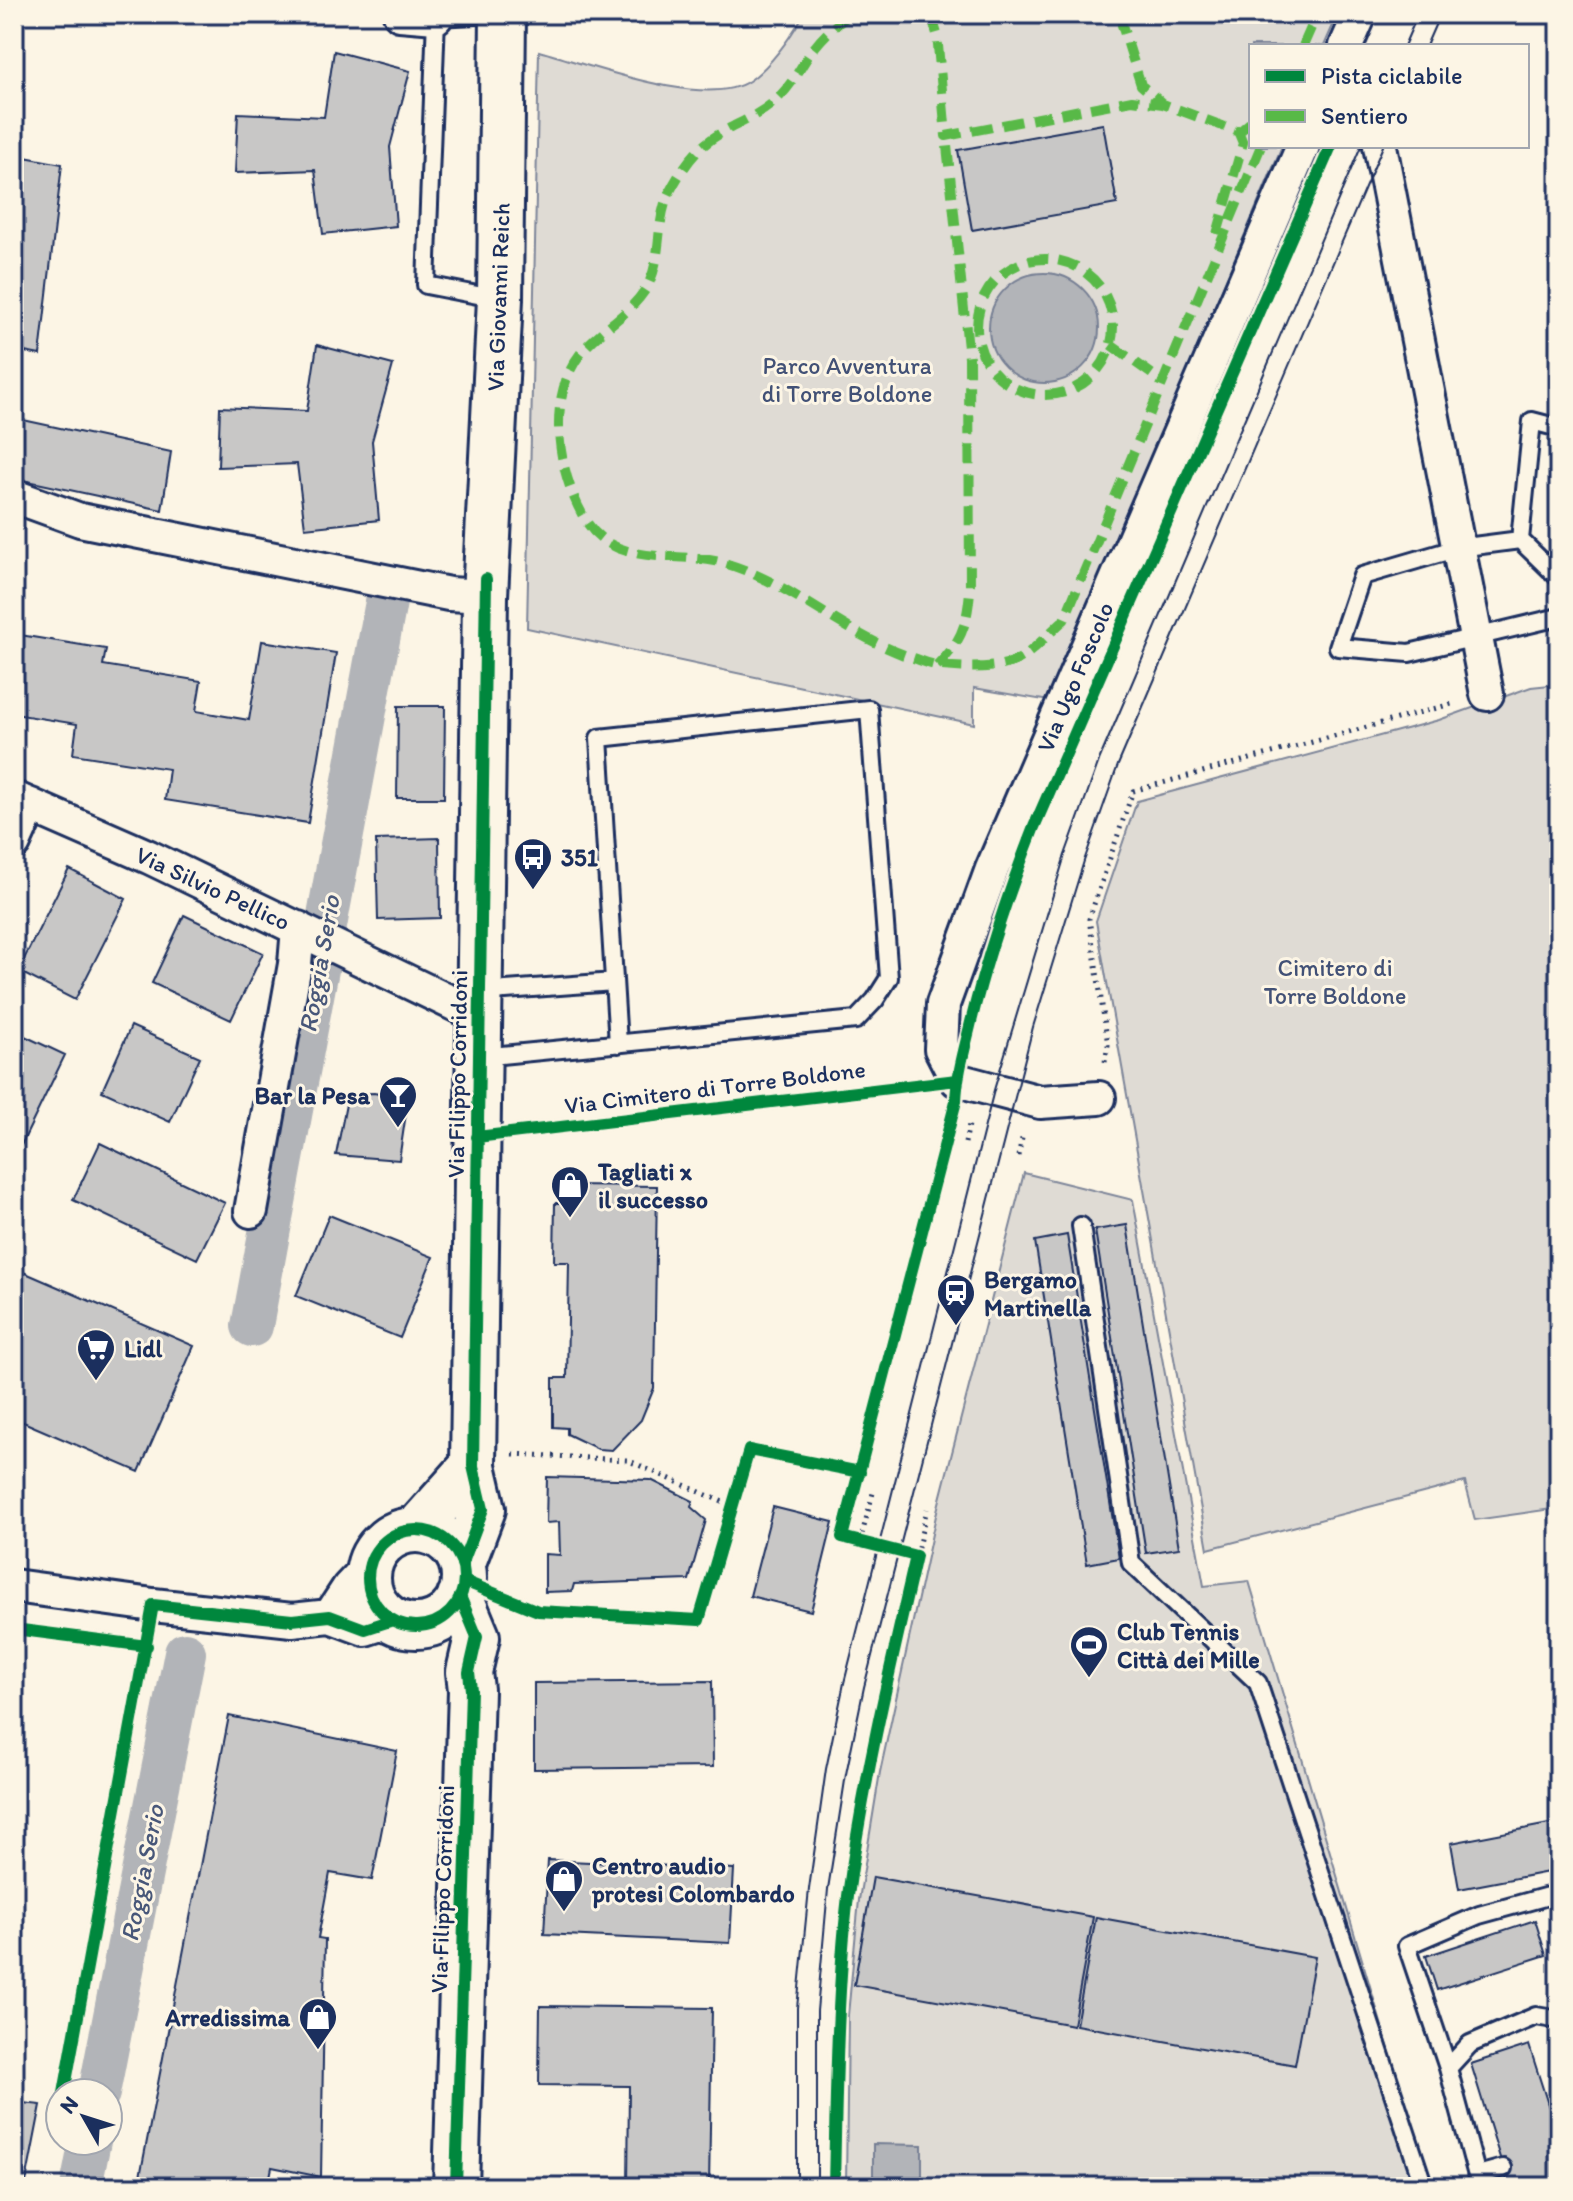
<svg xmlns="http://www.w3.org/2000/svg" width="1573" height="2201" font-family="Itim,sans-serif">
<style>
.green{fill:#dfdbd4;stroke:#7d8599;stroke-width:2}
.water{fill:#b2b4b8;stroke:#767f94;stroke-width:2}
.lines{fill:none;stroke-linecap:round;stroke-linejoin:round}
.canal{stroke:#b2b4b8;stroke-width:42}
.building{fill:#c8c7c6;stroke:#1b2f5e;stroke-width:2}
.lane-casing{stroke:#1b2f5e;stroke-width:22}
.street-casing{stroke:#1b2f5e;stroke-width:38}
.secondary-casing{stroke:#1b2f5e;stroke-width:50}
.path{stroke:#1b2f5e;stroke-width:5;stroke-dasharray:2 6;stroke-linecap:butt}
.lane{stroke:#fcf5e5;stroke-width:16}
.street{stroke:#fcf5e5;stroke-width:32}
.secondary{stroke:#fcf5e5;stroke-width:44}
.tram{stroke:#1b2f5e;stroke-width:2}
.quiet{stroke:#58b947;stroke-width:10;stroke-dasharray:20 10;stroke-linecap:butt}
.cycleway-casing{stroke:#fcf5e5;stroke-width:17}
.cycleway{stroke:#00873e;stroke-width:12}
.labels{text-anchor:middle;dominant-baseline:central;stroke-width:6;stroke-linejoin:round;paint-order:stroke}
.street-label{font-size:24px;fill:#1b2f5e;stroke:#fcf5e5}
.park-label{font-size:24px;fill:#425176;stroke:#fcf5e5}
.poi-label{font-size:24px;font-weight:bold;fill:#1b2f5e;stroke:#fcf5e5;text-anchor:start}
.water-label{font-size:26px;font-style:italic;fill:#485779;stroke:#fcf5e5}
</style>
<rect width="100%" height="100%" fill="#fcf5e5"/>
<filter id="ink" filterUnits="userSpaceOnUse"><feTurbulence type="fractalNoise" baseFrequency=".0125" numOctaves="2"/><feDisplacementMap in="SourceGraphic" scale="16" xChannelSelector="R" yChannelSelector="G"/><feConvolveMatrix kernelMatrix="1 2 1 2 8 2 1 2 1" color-interpolation-filters="sRGB"/></filter>
<g filter="url(#ink)">
<path class="green" d="M804,14H1338L1324,46H1251V146H1282L1049,701L974,688V724L527,628L539,51C587,64 706,110 749,81C772,65 790,38 804,14Z
M1559,684V1508L1475,1520L1465,1482L1208,1549L1096,921L1137,801L1439,720L1531,687Z
M1024,1173L1133,1200L1204,1586L1249,1581L1430,2187H846L848,2015L859,1900L880,1772L937,1511Z"/>
<path class="water" d="M989 328a55 55 0 1 1 110 0a55 55 0 1 1-110 0Z
M873,2144L922,2145V2187H873Z"/>
<g class="lines">
<path class="canal" d="M252,1326L386,602
M99,2093L185,1653
M81,2187L90,2141"/>
</g>
<path class="building" d="M334,51L410,71L390,147L396,226L323,234L315,170L235,173L238,113L324,117Z
M1103,124L1117,204L972,230L958,150Z
M14,155L62,164L40,355L14,350Z
M317,345L393,365L372,441L379,520L305,528L297,464L218,467L220,407L307,411Z
M14,418L171,452L162,510L14,478Z
M14,634L106,649L103,665L201,681L196,711L249,720L262,641L336,653L308,823L165,800L169,769L73,754L77,724L14,714Z
M398,706H445L444,798H397Z
M439,838L440,918L378,920L376,840Z
M69,869L126,899L75,1000L18,971Z
M184,915L263,953L231,1020L152,983Z
M131,1026L200,1057L170,1122L102,1091Z
M14,1031L65,1055L14,1160Z
M374,1093L408,1100L399,1160L336,1155L348,1094Z
M100,1143L225,1203L197,1259L73,1200Z
M569,1185L657,1186L654,1388L641,1420L612,1450L598,1449L567,1434V1428L553,1427V1378H567L569,1262H554L555,1203H568Z
M329,1215L433,1257L400,1338L296,1296Z
M1127,1225L1179,1548L1146,1553L1095,1230Z
M1067,1235L1119,1558L1087,1564L1035,1241Z
M14,1268L194,1346L139,1472L14,1418Z
M547,1477L651,1480L693,1501L691,1507L706,1520L689,1580L574,1584L572,1591L545,1592V1554L560,1555L559,1522L546,1523Z
M773,1507L833,1522L811,1611L750,1596Z
M712,1681L713,1767L534,1769V1683Z
M229,1716L397,1751L372,1880L330,1873L318,1938L325,1939L321,2177L272,2167L268,2187H138Z
M1559,1822V1870L1459,1889L1451,1843Z
M548,1860L734,1869L730,1943L544,1934Z
M873,1877L1093,1917L1073,2025L854,1985Z
M1096,1917L1315,1957L1295,2065L1076,2025Z
M1535,1920L1546,1955L1437,1990L1426,1956Z
M540,2006L712,2008L709,2187H628L629,2086L539,2085Z
M1529,2045L1559,2139V2187H1509L1471,2064Z
M14,2102L41,2105L25,2187H14Z"/>
<g class="lines">
<defs>
<path id="lane" d="M495,14L436,17L426,285L498,299
M1520,540L1532,421L1559,428
M1559,578L1520,540L1458,548L1362,576L1338,647L1409,653L1559,617
M480,992L614,982
M481,1057L856,1020L875,1000L889,978L869,709L599,738L618,1044
M1081,1226L1131,1563L1258,1683L1424,2187
M1448,2068L1407,1946L1479,1915L1559,1893
M1478,2175L1503,2168
M1480,2187L1448,2068L1470,2044L1536,2016L1559,2020"/>
<path id="street" d="M400,14L436,17
M1346,46L1360,14
M1380,146L1487,694
M14,496L80,520L449,594L485,596
M14,798L149,857L479,1016
M14,843L31,805
M1099,1098L1040,1102L957,1080L941,1049L943,1004L992,869L1303,146
M251,1211L295,964L298,928
M14,1586L153,1605L292,1620L330,1616L365,1629L393,1620
M330,1616L349,1587L369,1566"/>
<path id="secondary" d="M416,1530L473,1466
M368 1578a48 48 0 1 1 96 0a48 48 0 1 1-96 0Z
M462,1565L483,1509L473,1466L485,596L500,299L503,14
M456,2187L471,1690L469,1672L477,1637L460,1596"/>
</defs>
<use href="#lane" class="lane-casing"/>
<use href="#street" class="street-casing"/>
<use href="#secondary" class="secondary-casing"/>
<path class="path" d="M1105,1062L1108,1045L1089,919L1133,791L1455,703
M965,1143L970,1120
M1018,1156L1023,1134
M513,1454L627,1460L732,1506
M860,1542L873,1493
M916,1556L927,1509"/>
<use href="#lane" class="lane"/>
<use href="#street" class="street"/>
<use href="#secondary" class="secondary"/>
<path class="tram" d="M1404,46L1418,14
M1426,46L1440,14
M797,2187V2008L809,1889L826,1769L844,1683L994,1090L1065,855L1100,758L1361,146
M817,2187V2011L828,1889L846,1774L864,1687L1033,1027L1084,861L1118,765L1383,146"/>
<path class="quiet" d="M850,14C837,24 825,34 815,47C802,63 795,81 780,96C757,120 727,125 704,145C689,158 678,176 669,193C655,222 663,258 647,287C632,312 607,325 587,346C544,391 556,471 586,521C616,569 678,550 724,563C790,582 842,633 907,656C918,659 930,665 941,666C962,668 1001,670 1019,659C1035,650 1050,632 1064,620L1261,146
M931,14L937,34L946,136L1132,100L1163,104L1239,132L1251,122
M1123,14L1122,25L1141,85L1163,104
M1303,46L1317,14
M1217,234L1243,143L1238,131
M977 327a68 68 0 1 1 136 0a68 68 0 1 1-136 0Z
M1111,345L1163,382
M937,666C962,641 967,625 970,591L969,358L946,136"/>
<defs>
<path id="cycleway" d="M477,1137L957,1080
M368 1578a48 48 0 1 1 96 0a48 48 0 1 1-96 0Z
M462,1565L483,1509L473,1466L486,579
M464,1581L538,1611L699,1620L749,1450L860,1472
M14,1629L147,1646
M64,2093L153,1605L292,1620L330,1616L365,1629L393,1620
M456,2187L471,1690L469,1672L477,1637L460,1596
M834,2187C836,2093 837,1989 848,1896C863,1782 890,1668 916,1556L842,1537L956,1101C957,1074 965,1048 971,1022C987,955 1009,891 1034,827L1331,146"/>
</defs>
<use href="#cycleway" class="cycleway-casing"/>
<use href="#cycleway" class="cycleway"/>
</g>
</g>
<defs>
<symbol id="bus-pin" viewBox="-11 -11 22 30"><path d="M0 17L-7.5 6A9.5 9.5 0 1 1 7.5 6Z" fill="#1b2f5e" stroke="#fcf5e5"/><path d="M-5-6H5V4H4V6H2V4H-2V6H-4V4H-5ZM-3.5-4V0h7V-4ZM-3.5 1.2v1.5H-2V1.2ZM2 1.2v1.5H3.5V1.2Z" fill="#fff"/></symbol>
<symbol id="bar-pin" viewBox="-11 -11 22 30"><path d="M0 17L-7.5 6A9.5 9.5 0 1 1 7.5 6Z" fill="#1b2f5e" stroke="#fcf5e5"/><path d="M-6-5H6L.8 .8V4.5H3.5V6h-7V4.5H-.8V.8Z" fill="#fff"/></symbol>
<symbol id="shop-pin" viewBox="-11 -11 22 30"><path d="M0 17L-7.5 6A9.5 9.5 0 1 1 7.5 6Z" fill="#1b2f5e" stroke="#fcf5e5"/><path d="M-5-2.5h2.3a2.7 3.5 0 0 1 5.4 0H5L5.5 6h-11ZM-1.5-2.5h3a1.5 2.3 0 0 0-3 0Z" fill="#fff"/></symbol>
<symbol id="station-pin" viewBox="-11 -11 22 30"><path d="M0 17L-7.5 6A9.5 9.5 0 1 1 7.5 6Z" fill="#1b2f5e" stroke="#fcf5e5"/><path d="M-3-6H3Q5-6 5-4V2Q5 4 3 4L4.5 6H3L1.5 4h-3L-3 6H-4.5L-3 4Q-5 4-5 2V-4Q-5-6-3-6ZM-3.5-4v3h7v-3ZM-3.5 1v1.5H-2V1ZM2 1v1.5H3.5V1Z" fill="#fff"/></symbol>
<symbol id="supermarket-pin" viewBox="-11 -11 22 30"><path d="M0 17L-7.5 6A9.5 9.5 0 1 1 7.5 6Z" fill="#1b2f5e" stroke="#fcf5e5"/><path d="M-6-5.5h2.5l.6 2H6L4.5 2H-2.5L-4.4-4H-6ZM-1.5 3.2a1.3 1.3 0 1 0 .1 0ZM3 3.2a1.3 1.3 0 1 0 .1 0Z" fill="#fff"/></symbol>
<symbol id="stadium-pin" viewBox="-11 -11 22 30"><path d="M0 17L-7.5 6A9.5 9.5 0 1 1 7.5 6Z" fill="#1b2f5e" stroke="#fcf5e5"/><path d="M0-5a6.5 5 0 1 0 0 10a6.5 5 0 1 0 0-10ZM-3.5-1.8h7v3.6h-7Z" fill="#fff"/></symbol>
</defs>
<g fill-rule="evenodd">
<use href="#bus-pin" x="511" y="835" width="44" height="60"/>
<use href="#bar-pin" x="376" y="1073" width="44" height="60"/>
<use href="#shop-pin" x="548" y="1163" width="44" height="60"/>
<use href="#station-pin" x="934" y="1271" width="44" height="60"/>
<use href="#supermarket-pin" x="74" y="1326" width="44" height="60"/>
<use href="#stadium-pin" x="1067" y="1623" width="44" height="60"/>
<use href="#shop-pin" x="542" y="1857" width="44" height="60"/>
<use href="#shop-pin" x="296" y="1995" width="44" height="60"/>
</g>
<g class="labels">
<g class="street-label">
<text transform="translate(498 297) rotate(-88)">Via Giovanni Reich</text>
<text transform="translate(1075 677) rotate(-67)">Via Ugo Foscolo</text>
<text transform="translate(213 888) rotate(25)">Via Silvio Pellico</text>
<text transform="translate(457 1074) rotate(-89)">Via Filippo Corridoni</text>
<text transform="translate(715 1087) rotate(-7)">Via Cimitero di Torre Boldone</text>
<text transform="translate(442 1889) rotate(-88)">Via Filippo Corridoni</text>
</g>
<g class="park-label">
<text x="847" y="365">Parco Avventura<tspan x="847" dy="28">di Torre Boldone</tspan></text>
<text x="1335" y="967">Cimitero di<tspan x="1335" dy="28">Torre Boldone</tspan></text>
</g>
<g class="poi-label">
<text x="561" y="857">351</text>
<text x="370" y="1095" text-anchor="end">Bar la Pesa</text>
<text x="598" y="1171">Tagliati x<tspan x="598" dy="28">il successo</tspan></text>
<text x="984" y="1279">Bergamo<tspan x="984" dy="28">Martinella</tspan></text>
<text x="124" y="1348">Lidl</text>
<text x="1117" y="1631">Club Tennis<tspan x="1117" dy="28">Città dei Mille</tspan></text>
<text x="592" y="1865">Centro audio<tspan x="592" dy="28">protesi Colombardo</tspan></text>
<text x="290" y="2017" text-anchor="end">Arredissima</text>
</g>
<g class="water-label">
<text transform="translate(319 964) rotate(-80)">Roggia Serio</text>
<text transform="translate(142 1873) rotate(-79)">Roggia Serio</text>
</g>
</g>
<rect width="1573" height="2201" fill="none" stroke="#fcf5e5" stroke-width="48"/>
<rect x="24" y="24" width="1525" height="2153" fill="none" stroke="#1b2f5e" stroke-width="3" filter="url(#ink)"/>
<rect x="1249" y="44" width="280" height="104" fill="#fcf5e5" stroke="#a2a6af" stroke-width="2"/>
<rect x="1265" y="70" width="40" height="12" fill="#00873e" stroke="#a2a6af" stroke-width="2"/>
<text x="1321" y="84" font-size="24" fill="#1b2f5e">Pista ciclabile</text>
<rect x="1265" y="110" width="40" height="12" fill="#58b947" stroke="#a2a6af" stroke-width="2"/>
<text x="1321" y="124" font-size="24" fill="#1b2f5e">Sentiero</text>
<g transform="translate(84 2117) rotate(309)"><circle r="38" fill="#fcf5e5" stroke="#a2a6af" stroke-width="2"/>
<path d="M0-6L14 30L0 20L-14 30Z" fill="#1b2f5e"/>
<text y="-12" font-size="22" font-weight="bold" text-anchor="middle" fill="#1b2f5e">N</text>
</g>
</svg>
